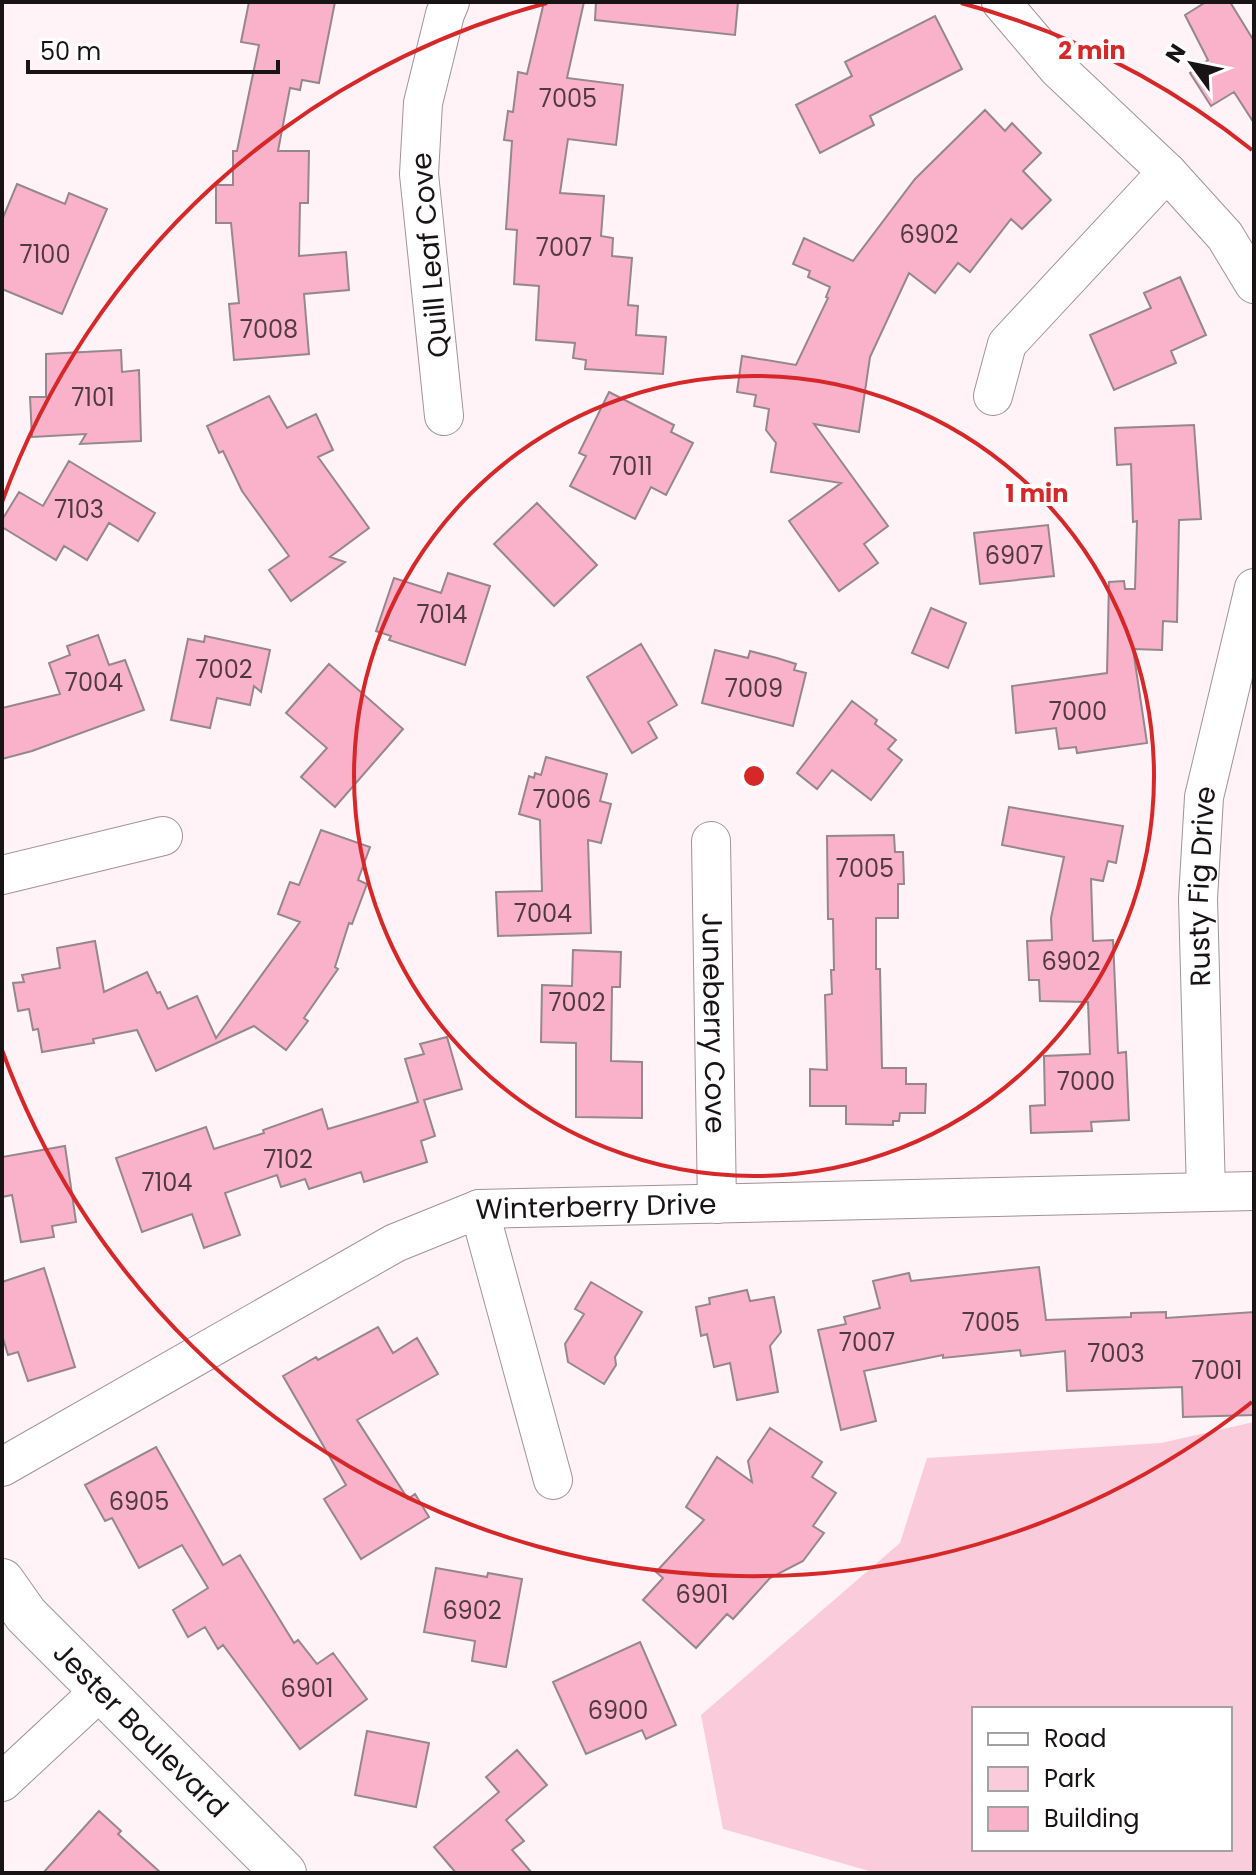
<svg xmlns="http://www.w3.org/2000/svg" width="1256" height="1875" font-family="Poppins,sans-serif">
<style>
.green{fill:#facbdb;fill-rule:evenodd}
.building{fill:#fab1ca;stroke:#95878c;stroke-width:2}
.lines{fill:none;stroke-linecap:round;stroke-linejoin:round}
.minor-casing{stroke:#a19398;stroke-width:40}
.tertiary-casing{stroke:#a19398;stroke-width:46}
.minor{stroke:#fff;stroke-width:38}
.tertiary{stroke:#fff;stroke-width:44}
.ring{fill:none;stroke:#d62828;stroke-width:4}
.labels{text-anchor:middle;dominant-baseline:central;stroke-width:8;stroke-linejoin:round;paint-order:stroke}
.number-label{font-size:24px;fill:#503a42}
.street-label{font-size:28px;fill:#181315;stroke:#fff}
.centre{fill:#d62828;stroke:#fff;stroke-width:4}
.ring-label{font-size:24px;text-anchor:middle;font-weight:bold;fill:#d62828;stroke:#fff;stroke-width:8;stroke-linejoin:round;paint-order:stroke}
</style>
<rect width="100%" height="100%" fill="#fff3f7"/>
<path class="green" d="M1254,1422V1873H876L723,1829L701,1715L900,1543L927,1458L1161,1443ZM974,1709H1230V1849H974Z"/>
<path class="building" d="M249,2H335L319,83L302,80L300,90L290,88L278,151H309L308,203H300L299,256L346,252L349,290L304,294L309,354L234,360L229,304L239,303L231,223H216V185H233V151H237L259,45L241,42Z
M544,2H584L567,78L623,85L616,145L568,139L560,193L604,196L601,236L613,238L612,256L632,258L628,305L638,306L636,335L666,337L663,374L585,369L586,360L573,358L575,343L536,340L539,286L514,284L517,230L506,229L512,141L504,140L508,111L513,112L518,72L527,74Z
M596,2H738L735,35L595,20Z
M1206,2H1230L1254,41V123L1234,92L1211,106L1190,73L1208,60L1185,15Z
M935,16L962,69L870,116L874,125L820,153L796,105L852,76L845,62Z
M985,110L1005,131L1012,123L1041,153L1023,171L1051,200L1022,229L1011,219L970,272L958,263L935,293L909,273L870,357L859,432L814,424L888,526L864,544L878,563L839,591L789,521L841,483L771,472L776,443L766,430L769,409L754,406L756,395L737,392L742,356L796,365L828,298L826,297L830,287L808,277L810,271L793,264L804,238L853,261L915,179Z
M17,184L65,204L69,193L107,209L62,314L2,289V220Z
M1180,277L1206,335L1171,351L1176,363L1114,390L1090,335L1151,308L1144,293Z
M121,350L122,372L139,370L141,441L80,444L86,434L32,437L30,397H46V354Z
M609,392L674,425L671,432L693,443L666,495L651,487L635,519L570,486L586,456L579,453Z
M269,396L287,428L316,414L333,450L318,457L369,528L330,557L345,562L291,601L269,570L289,556L242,491L223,451L219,453L207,426Z
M1194,425L1201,519L1179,520L1177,622L1163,621L1162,650L1133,649L1147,743L1077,753L1076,747L1059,749L1056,728L1016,733L1012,686L1107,673L1109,582L1124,581L1125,589H1135L1137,521L1133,522L1131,464L1117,465L1115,428Z
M69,461L155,513L138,541L109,523L87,560L64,546L56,560L2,527V520L19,492L43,506Z
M537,503L597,565L554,606L494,544Z
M1048,525L1054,576L980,584L974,533Z
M448,573L490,586L465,665L389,640L391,636L376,631L394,578L441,593Z
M931,608L966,623L948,668L912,653Z
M98,635L109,665L125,660L144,710L32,751L2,759V708L60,694L49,663L70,655L67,646Z
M205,636L270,650L261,692L254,686L250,705L217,698L210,728L171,720L188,639L204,642Z
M641,644L677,705L648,722L657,738L632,753L587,677Z
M715,650L748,658L750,651L777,658L796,664L794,670L806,673L793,726L702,703Z
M329,664L403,729L335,807L301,777L327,748L286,713Z
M852,701L877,720L875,724L896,740L888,749L902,760L871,800L832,770L817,789L797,773Z
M546,757L607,774L600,801L611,804L601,843L588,840L591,933L498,936L496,892L542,891L540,820L519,814L529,776L534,778L535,773L541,775Z
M1009,807L1123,826L1116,863L1108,861L1103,881L1091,879L1093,941L1113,940L1118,1053L1126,1052L1129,1120L1091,1122L1092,1131L1031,1133L1030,1106L1045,1105L1044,1056L1090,1054L1088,1002L1040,1001L1039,980H1029L1027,941L1052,940L1051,918L1064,857L1002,845Z
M321,830L370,847L358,880L367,884L352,924L349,923L335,967L338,969L304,1018L308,1021L286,1050L254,1026L156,1071L137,1030L93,1039L94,1043L42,1052L38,1029L33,1030L29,1009L18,1011L13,983L24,982L22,975L60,968L57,948L95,941L104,992L147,972L157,993L160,992L168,1009L197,996L216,1038L300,922L278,914L290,882L299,885Z
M894,835L895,852H903L904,884H898V918H876V969H880L882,1068H906V1084H926L925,1113H900L899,1121H893V1125L846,1124V1106H810V1069L827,1070L825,995L832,994L831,970H834L833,919H828L827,836Z
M573,950L621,952L620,987H612L611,1061L642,1062V1118L576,1117V1043L541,1042L542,985L572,986Z
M447,1037L462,1089L424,1100L435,1136L421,1141L427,1162L364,1182L361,1172L309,1189L305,1179L281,1187L277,1175L225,1193L240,1235L204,1248L192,1214L142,1232L116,1158L206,1127L214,1149L264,1133L263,1130L322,1109L328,1129L418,1102L405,1059L424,1054L420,1044Z
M65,1146L76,1222L52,1226L54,1237L21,1242L12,1195L2,1197V1157Z
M1039,1267L1046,1320L1131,1317V1313L1166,1312V1318L1254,1312V1415L1183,1417L1182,1387L1067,1391L1065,1351L1021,1356L1020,1350L943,1358V1355L864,1371L876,1421L841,1430L818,1330L846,1324L844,1317L880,1308L873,1281L909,1273L911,1281Z
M44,1268L75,1367L28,1381L18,1352L8,1355L2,1335V1282Z
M591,1282L642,1312L615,1357L616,1365L604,1384L568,1362L565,1344L584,1314L575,1309Z
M747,1290L750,1301L774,1297L781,1332L770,1346L778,1392L737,1400L730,1363L714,1367L707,1334L701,1336L696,1307L710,1304L709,1298Z
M378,1327L393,1353L417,1338L438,1374L357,1420L408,1499L415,1494L429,1517L361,1559L324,1499L346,1485L283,1376L316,1357L318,1360Z
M770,1428L822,1462L812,1477L836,1493L813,1526L824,1533L803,1561L770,1578L733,1619L727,1614L696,1648L643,1600L663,1578L656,1572L704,1520L686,1507L717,1457L752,1482L748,1461Z
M156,1447L223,1565L240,1555L294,1643L298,1640L317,1664L333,1653L367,1699L300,1749L223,1645L218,1649L205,1627L188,1637L173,1610L208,1588L182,1545L139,1568L112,1518L105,1521L85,1485Z
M436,1568L487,1577L488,1573L522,1579L506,1667L472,1661L475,1641L424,1632Z
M640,1642L676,1725L646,1739L642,1730L586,1754L553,1682Z
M367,1731L429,1743L416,1807L355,1795Z
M517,1750L547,1785L506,1820L524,1841L512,1850L532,1873H456L434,1847L499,1792L486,1777Z
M99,1811L121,1831L118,1834L161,1873H43Z"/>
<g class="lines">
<defs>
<g id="minor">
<path d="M1001,2L1058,69L1167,172L1225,236L1254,284"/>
<path d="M993,396L1007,344L1167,172"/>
<path d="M444,416L419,174L423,103L445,14L450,2"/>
<path id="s1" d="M711,841L717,1204"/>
<path d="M2,875L163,836"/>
<path id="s2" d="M1206,1192L1198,899L1204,797L1254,588"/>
<path d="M479,1209L553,1480"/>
<path id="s3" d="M2,1467L395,1243L479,1209L1254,1191"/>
<path d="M2,1782L101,1690"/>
</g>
<g id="tertiary">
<path id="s4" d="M2,1581L26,1615L284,1873"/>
</g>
</defs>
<use href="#minor" class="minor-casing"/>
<use href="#tertiary" class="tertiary-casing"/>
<use href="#minor" class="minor"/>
<use href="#tertiary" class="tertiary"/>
</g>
<g class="ring">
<circle cx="754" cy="776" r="400"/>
<path d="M1252 1402A800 800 0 0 1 2 1050M2 502A800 800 0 0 1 547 3M961 3A800 800 0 0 1 1252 150"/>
</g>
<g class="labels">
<g class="number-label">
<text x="568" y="98">7005</text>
<text x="929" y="234">6902</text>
<text x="564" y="247">7007</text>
<text x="45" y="254">7100</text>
<text x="269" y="329">7008</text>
<text x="93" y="397">7101</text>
<text x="631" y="466">7011</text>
<text x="79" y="509">7103</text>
<text x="1014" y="555">6907</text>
<text x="442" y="614">7014</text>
<text x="224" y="669">7002</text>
<text x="94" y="682">7004</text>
<text x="754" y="688">7009</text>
<text x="1078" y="711">7000</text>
<text x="562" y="799">7006</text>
<text x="865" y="868">7005</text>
<text x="543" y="913">7004</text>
<text x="1071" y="961">6902</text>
<text x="577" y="1002">7002</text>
<text x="1086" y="1081">7000</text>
<text x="288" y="1159">7102</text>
<text x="167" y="1182">7104</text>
<text x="991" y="1322">7005</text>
<text x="867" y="1342">7007</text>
<text x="1116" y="1353">7003</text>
<text x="1217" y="1370">7001</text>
<text x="139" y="1501">6905</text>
<text x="702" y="1594">6901</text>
<text x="472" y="1610">6902</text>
<text x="307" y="1688">6901</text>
<text x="618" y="1710">6900</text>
</g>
<g class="street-label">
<text transform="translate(430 255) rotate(-95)">Quill Leaf Cove</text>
<text stroke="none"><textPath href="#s2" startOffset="306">Rusty Fig Drive</textPath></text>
<text stroke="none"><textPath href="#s1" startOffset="182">Juneberry Cove</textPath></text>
<text stroke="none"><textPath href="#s3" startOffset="660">Winterberry Drive</textPath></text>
<text stroke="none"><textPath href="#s4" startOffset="204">Jester Boulevard</textPath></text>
</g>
</g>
<circle cx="754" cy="776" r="12" class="centre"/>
<g class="ring-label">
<text x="1092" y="59">2 min</text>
<text x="1037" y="502">1 min</text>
</g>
<rect width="1256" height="1875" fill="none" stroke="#181315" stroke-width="8"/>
<rect x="972" y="1707" width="260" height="144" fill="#ffffff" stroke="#a3a1a1" stroke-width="2"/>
<rect x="988" y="1733" width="40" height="12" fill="#ffffff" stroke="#a3a1a1" stroke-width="2"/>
<text x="1044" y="1747" font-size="24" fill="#181315">Road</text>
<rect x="988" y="1767" width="40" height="24" fill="#facbdb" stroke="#a3a1a1" stroke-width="2"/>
<text x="1044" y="1787" font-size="24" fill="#181315">Park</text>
<rect x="988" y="1807" width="40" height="24" fill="#fab1ca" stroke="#a3a1a1" stroke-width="2"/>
<text x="1044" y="1827" font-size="24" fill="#181315">Building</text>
<g transform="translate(1192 64) rotate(303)" stroke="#ffffff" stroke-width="6" paint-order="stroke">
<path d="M0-6L14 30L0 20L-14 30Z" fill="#181315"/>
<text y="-12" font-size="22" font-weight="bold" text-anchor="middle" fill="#181315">N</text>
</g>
<path d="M28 60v12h250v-12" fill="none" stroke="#181315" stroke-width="4"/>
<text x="40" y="60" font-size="24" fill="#181315" stroke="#ffffff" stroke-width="6" paint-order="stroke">50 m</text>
</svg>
